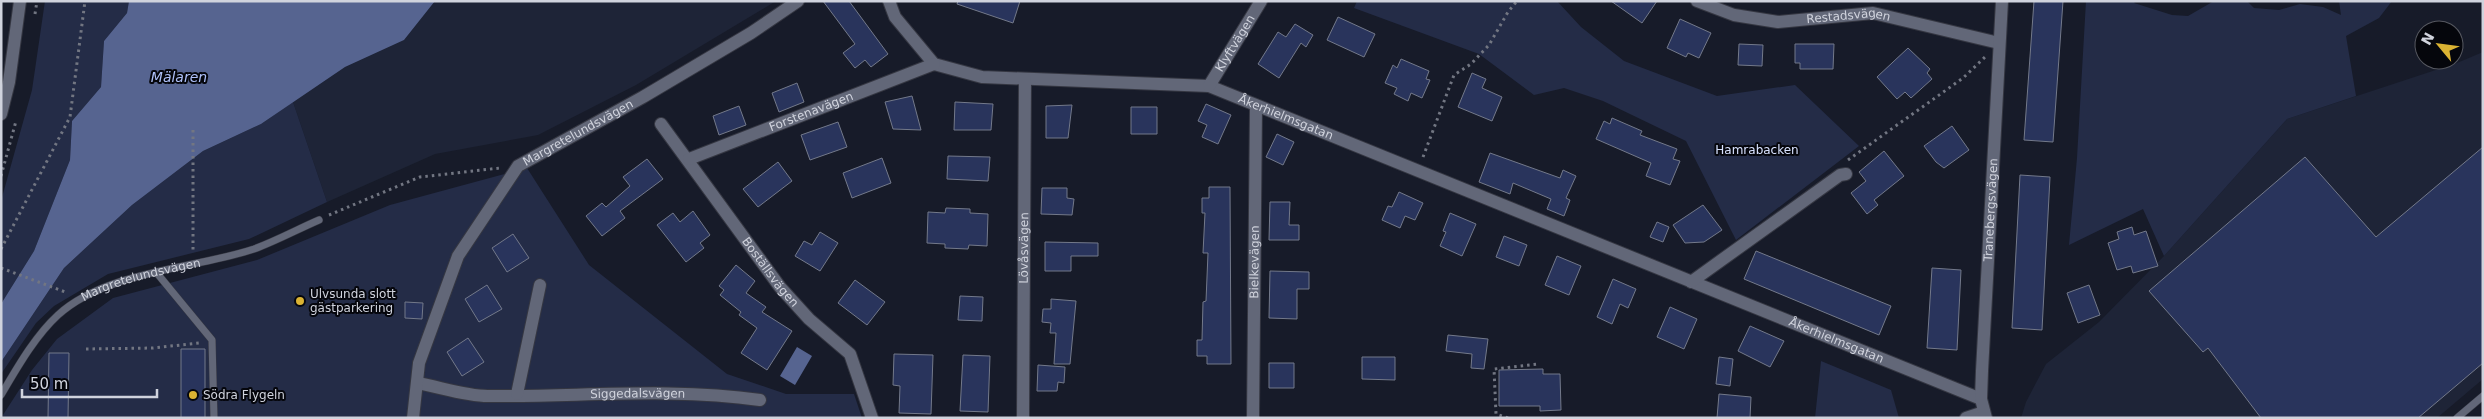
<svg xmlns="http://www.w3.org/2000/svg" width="2484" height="419" font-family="'DejaVu Sans',sans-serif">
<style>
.built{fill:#1e2437}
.green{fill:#242c47}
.water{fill:#566490}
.building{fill:#29345c;stroke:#73798a}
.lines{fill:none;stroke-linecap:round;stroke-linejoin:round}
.lane-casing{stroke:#353742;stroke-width:8}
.street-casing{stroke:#353742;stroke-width:14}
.path{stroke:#727682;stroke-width:3;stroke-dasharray:2.5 4;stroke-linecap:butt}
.lane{stroke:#626778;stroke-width:7}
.street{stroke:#626778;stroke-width:12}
.poi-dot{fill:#dbb333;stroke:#05060c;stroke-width:2}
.labels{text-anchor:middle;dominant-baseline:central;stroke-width:4;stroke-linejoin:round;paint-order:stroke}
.street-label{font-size:12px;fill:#d0d3dd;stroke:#05060c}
.park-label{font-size:12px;fill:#d8e2ff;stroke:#05060c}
.poi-label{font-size:12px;fill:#d0d3dd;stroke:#05060c;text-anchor:start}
.water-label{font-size:14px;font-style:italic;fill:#aec0f8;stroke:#05060c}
</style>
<rect width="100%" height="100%" fill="#171b29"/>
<path class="built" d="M435,1H776L636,85L538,135L435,154L327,202L293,102L345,67L404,40Z
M2483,52V379L2437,418H2021L2026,402L2046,364L2099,322L2164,256L2287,119L2457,63Z"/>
<path class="green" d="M45,1H129L127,13L104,41L101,87L72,121L70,160L34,251L1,304V201L32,90Z
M1357,1H1557L1581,27L1624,61L1717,96L1795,85L1859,146L1736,240L1686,141L1603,101L1564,88L1534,95L1479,54L1354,8Z
M2086,1H2136L2134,3L2172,15L2188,16L2214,1H2247L2254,8L2279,10L2300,4L2323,7L2341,15L2339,1H2392L2379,18L2346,36L2356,96L2287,119L2164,256L2143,209L2069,245L2077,158Z
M293,102L327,202L249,239L108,274L54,306L36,323L1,374V362L64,268L132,205L203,151L261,124Z
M527,168L589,265L727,374L786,394H854L862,418H1L32,370L57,339L113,298L257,260L390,205Z
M1821,361L1891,390L1899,418H1815Z"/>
<path class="water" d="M129,1H435L404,40L345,67L261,124L203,151L132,205L64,268L1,362V304L34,251L70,160L72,121L101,87L104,41L127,13Z
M797,347L812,356L795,385L780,376Z"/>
<path class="building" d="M823,1H849L888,54L871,67L865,60L855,68L843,53L855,44Z
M958,1H1020L1013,23L957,4Z
M1611,1H1657L1642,23Z
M2034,1H2063L2053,142L2024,140Z
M1338,17L1375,34L1364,57L1327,40Z
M1680,19L1711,33L1699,58L1688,53L1686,57L1667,48Z
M1295,24L1313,35L1306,47L1301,43L1279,78L1258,64L1278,32L1286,37Z
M1739,44L1763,45L1762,66L1738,65Z
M1795,44H1834L1833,69H1800V63H1795Z
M1908,48L1930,69L1927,73L1932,79L1911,98L1905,92L1897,99L1877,77Z
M1401,59L1429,71L1426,79L1430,80L1422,98L1411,93L1408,101L1394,94L1397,88L1385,83L1393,65L1397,68Z
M1472,73L1486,79L1482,88L1502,97L1492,121L1458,107Z
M797,83L804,102L779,112L772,93Z
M912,96L921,130L893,129L885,102Z
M955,102L993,104L991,130H954Z
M1206,104L1231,115L1218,144L1202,137L1207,125L1198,121Z
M1072,105L1068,138H1046V106Z
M739,106L746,125L719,135L713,116Z
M1131,107H1157V134H1131Z
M1612,118L1642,131L1640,135L1677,149L1673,159L1680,161L1670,185L1646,176L1651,163L1596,139L1604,121L1610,124Z
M838,122L847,147L810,160L801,135Z
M1952,126L1969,150L1944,168L1936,162L1924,146Z
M1277,134L1294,142L1283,165L1266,157Z
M2483,147V363L2418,418H2261L2208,348L2203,352L2149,291L2305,157L2376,237Z
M1884,151L1904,176L1874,200L1878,205L1867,214L1851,193L1866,181L1859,172Z
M1490,153L1560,178L1563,170L1576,176L1566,198L1570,200L1564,216L1547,209L1551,199L1513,183L1510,194L1479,182Z
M948,156L990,157L988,181L947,179Z
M882,158L891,183L852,198L843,173Z
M647,159L663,179L620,211L625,218L602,236L586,216L602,203L606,207L630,186L623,177Z
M778,162L792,181L758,207L743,189Z
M2020,175L2050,177L2042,330L2012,328Z
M1209,187H1230L1231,364H1207V356H1197V340H1202L1203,302L1206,301L1208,253H1203L1205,213H1202V198H1209Z
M1042,188H1067V198L1074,199L1072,215L1041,214Z
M1399,192L1423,203L1415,220L1405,216L1400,228L1382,220L1388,206L1392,207Z
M1270,202H1290L1289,225H1299V240H1269Z
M1703,205L1722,230L1704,242L1685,243L1673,225Z
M946,208L970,209V213L988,214L987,246L969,245L968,249L945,248V244L927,243L928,212L945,213Z
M693,211L710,235L700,243L704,248L686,262L657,225L673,213L680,222Z
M1450,213L1476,224L1462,256L1440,246L1446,232L1443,231Z
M1657,222L1669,227L1663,242L1650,237Z
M2132,227L2134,235L2146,231L2158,266L2133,273L2131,266L2117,270L2108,243L2119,239L2117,232Z
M820,232L838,243L820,271L795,256L804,241L812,245Z
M513,234L529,258L507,272L492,248Z
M1504,236L1527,245L1519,266L1496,257Z
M1045,242L1098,243V256H1071V271H1045Z
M1756,251L1891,306L1879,335L1744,279Z
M1557,256L1581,266L1569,295L1545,285Z
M736,265L755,281L746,293L766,307L762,312L792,331L767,370L741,353L757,328L739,315L741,312L720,295L724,290L719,286Z
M1932,268L1961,270L1957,350L1927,348Z
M1270,271L1309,272V289H1297V319L1269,318Z
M1613,279L1636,289L1628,308L1620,304L1612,324L1597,317Z
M855,280L885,302L867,325L838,303Z
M487,285L502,309L479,322L465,299Z
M2089,285L2100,315L2078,323L2067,293Z
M960,296L983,297L982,321L958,320Z
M1051,299L1076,301L1070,364H1054L1056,333H1050L1051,323L1042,322L1043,309H1051Z
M405,302L423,303L422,319L405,318Z
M1670,307L1697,319L1684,349L1657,337Z
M1750,326L1784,341L1770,367L1738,351Z
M1448,335L1488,339L1484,369L1471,368L1472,354L1446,351Z
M468,338L484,362L462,376L447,352Z
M181,349H205V418H181Z
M49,353H69L68,418H48Z
M894,354L933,355L931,414L899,413L900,386L893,385Z
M963,355L990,356L988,412L960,411Z
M1362,357H1395V380L1362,379Z
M1719,357L1733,359L1730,386L1716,384Z
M1269,363H1294V388H1269Z
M1038,365L1065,367L1064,383L1058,382L1057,391H1037Z
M1543,369V374H1560L1561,410L1540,411V406H1499V370Z
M1719,394L1751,397L1750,418H1717Z"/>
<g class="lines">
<defs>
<g id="lane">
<path d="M156,272L212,340L214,418"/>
<path id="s1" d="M1,395C17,368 35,336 58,315C106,271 194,269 254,249C276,241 298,229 319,220"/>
<path d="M2457,418L2483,396"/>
</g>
<g id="street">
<path id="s2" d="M889,1L895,17L934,64L982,77L1209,86L1981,399"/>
<path id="s3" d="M1697,1L1734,15L1778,22L1873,13L1999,43"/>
<path id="s4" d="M1209,86L1261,1"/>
<path d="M1,114L9,82L20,1"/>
<path id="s5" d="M661,124L780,287L809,319L850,354L872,418"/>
<path id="s6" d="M689,159L934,64"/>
<path d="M1691,282L1840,175L1846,174"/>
<path id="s7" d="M417,383C440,387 465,396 488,396C579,397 670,387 760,400"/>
<path d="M517,394L540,285"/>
<path id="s8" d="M413,418L419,363L458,256L518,166L643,97L751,33L798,1"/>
<path id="s9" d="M1023,418L1025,79"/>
<path id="s10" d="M1253,418L1256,106"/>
<path d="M1966,418L1984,412"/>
<path id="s11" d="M1986,418L1981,399L1982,371L2002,1"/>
</g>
</defs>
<use href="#lane" class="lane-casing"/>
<use href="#street" class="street-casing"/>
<path class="path" d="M35,14L37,1
M193,130V251
M1423,157L1454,75L1471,64L1489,45L1508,12L1517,1
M1848,160L1963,78L1985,57
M1,176L16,121
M329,215L420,177L500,168
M1,249L70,117L85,1
M1,268L68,293
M86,349L153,348L199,343
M1508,418L1496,414L1494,369L1538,364"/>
<use href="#lane" class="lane"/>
<use href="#street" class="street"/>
</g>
<g class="poi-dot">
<circle cx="300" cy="301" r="5"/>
<circle cx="193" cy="395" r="5"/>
</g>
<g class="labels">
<g class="street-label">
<text stroke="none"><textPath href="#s3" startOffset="155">Restadsvägen</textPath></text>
<text stroke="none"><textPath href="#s4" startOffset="50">Klyftvägen</textPath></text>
<text stroke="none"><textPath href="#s6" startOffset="131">Forstenavägen</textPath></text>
<text stroke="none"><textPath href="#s2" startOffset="438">Åkerhielmsgatan</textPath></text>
<text stroke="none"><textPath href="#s8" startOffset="346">Margretelundsvägen</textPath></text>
<text stroke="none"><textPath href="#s11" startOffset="209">Tranebergsvägen</textPath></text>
<text stroke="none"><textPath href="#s9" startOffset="170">Lövåsvägen</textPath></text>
<text stroke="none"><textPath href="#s10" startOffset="156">Bielkevägen</textPath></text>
<text stroke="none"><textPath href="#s5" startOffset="184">Boställsvägen</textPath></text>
<text stroke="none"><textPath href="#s1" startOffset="190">Margretelundsvägen</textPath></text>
<text stroke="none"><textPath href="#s2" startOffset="1032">Åkerhielmsgatan</textPath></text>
<text stroke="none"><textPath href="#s7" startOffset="222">Siggedalsvägen</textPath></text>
</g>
<g class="park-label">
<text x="1757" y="150">Hamrabacken</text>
</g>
<g class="poi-label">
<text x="310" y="294">Ulvsunda slott<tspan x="310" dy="14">gästparkering</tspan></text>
<text x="203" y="395">Södra Flygeln</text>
</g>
<g class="water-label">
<text x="179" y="77">Mälaren</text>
</g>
</g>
<rect width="2484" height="419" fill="none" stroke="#d0d3dd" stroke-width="5"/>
<g transform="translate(2439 45) rotate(299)"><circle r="24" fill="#05060c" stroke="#565860"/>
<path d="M0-4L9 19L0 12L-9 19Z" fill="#dbb333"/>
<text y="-8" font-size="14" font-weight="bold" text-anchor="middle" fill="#d0d3dd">N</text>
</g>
<path d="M22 389v8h135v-8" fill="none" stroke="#d0d3dd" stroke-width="2.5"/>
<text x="30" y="389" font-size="15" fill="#d0d3dd" stroke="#05060c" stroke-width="4" paint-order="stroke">50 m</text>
</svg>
